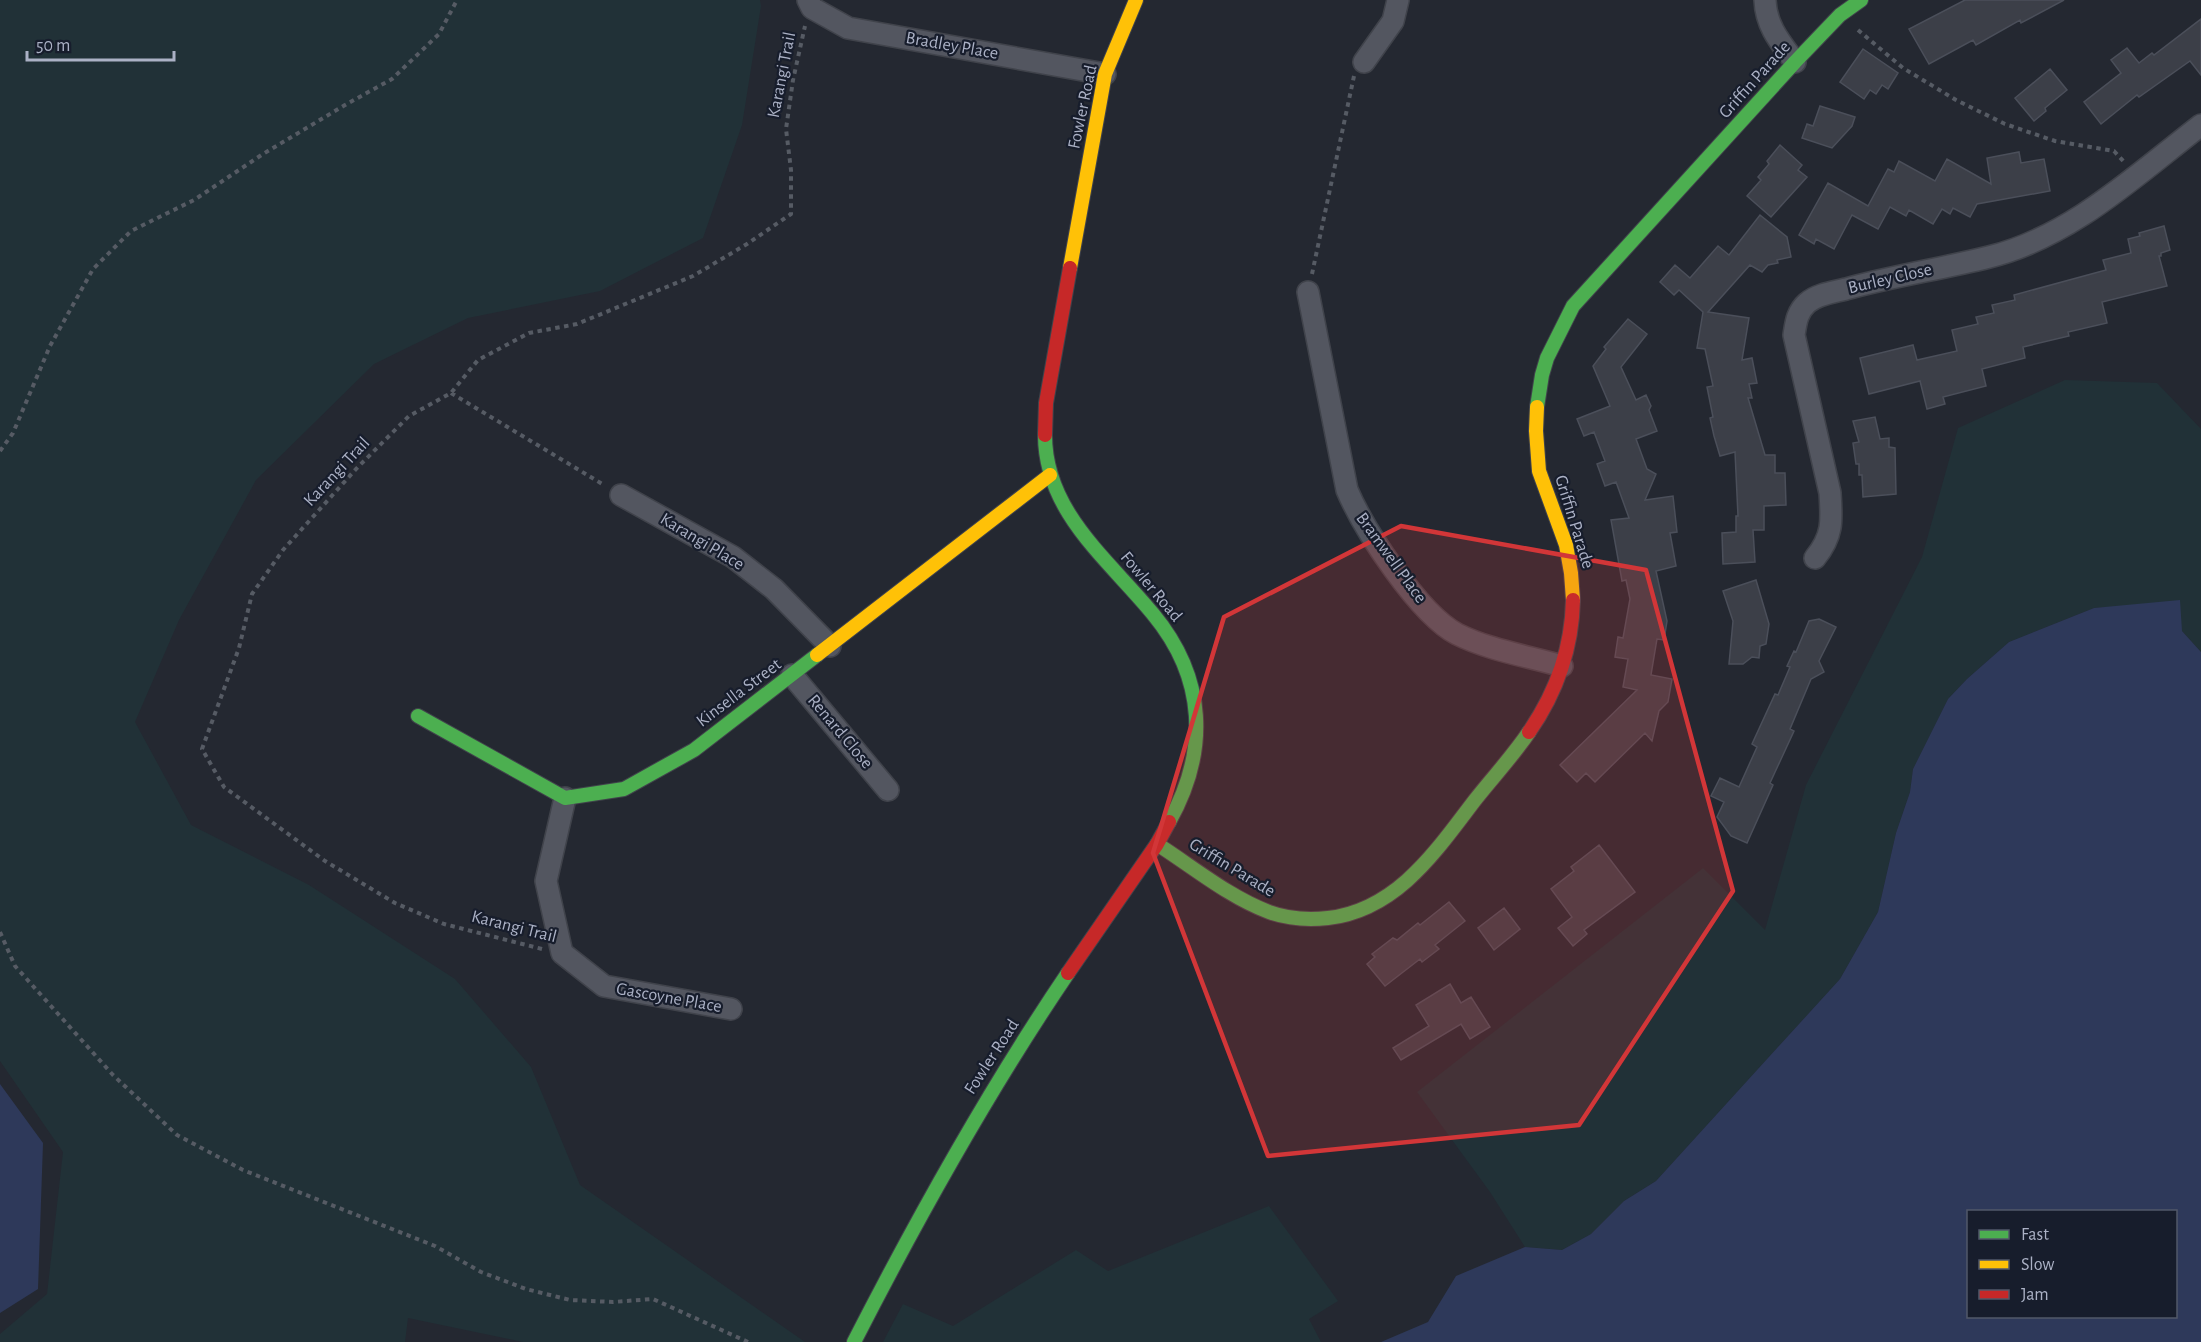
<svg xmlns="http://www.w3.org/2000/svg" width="2201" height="1342" font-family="'Alegreya Sans',sans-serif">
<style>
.green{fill:#213137}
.water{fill:#2e395a;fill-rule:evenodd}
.building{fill:#3c3f48;stroke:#4b4f5a;stroke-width:1.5}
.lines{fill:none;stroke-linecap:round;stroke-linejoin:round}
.street-casing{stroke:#40434b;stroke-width:24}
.fast-casing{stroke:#40434b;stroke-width:16}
.slow-casing{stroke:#40434b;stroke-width:16}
.jam-casing{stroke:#40434b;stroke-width:16}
.path{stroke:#565b64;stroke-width:4;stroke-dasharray:4.5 4.5;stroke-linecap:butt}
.street{stroke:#535660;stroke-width:21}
.fast{stroke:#4caf50;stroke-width:14}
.slow{stroke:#ffc107;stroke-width:14}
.jam{stroke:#c62828;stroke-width:14}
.marked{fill:#d23638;fill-opacity:0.2;stroke:#d23638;stroke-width:4.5;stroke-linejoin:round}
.labels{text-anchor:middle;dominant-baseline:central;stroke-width:4.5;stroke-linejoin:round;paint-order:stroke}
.street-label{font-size:18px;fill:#abb1c5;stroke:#171d2c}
</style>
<rect width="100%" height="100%" fill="#242831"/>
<path class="green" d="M0,0H760L761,6L742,125L703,238L600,291L468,318L374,364L256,480L179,620L135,722L191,825L309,885L455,979L531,1067L580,1185L805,1342H523L408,1318L405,1342H0V1334L47,1294L63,1152L0,1061Z
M2065,380L2157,383L2201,429V652L2182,631L2107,607L2094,608L2009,642L1967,679L1948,699L1913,769L1910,792L1896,833L1878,912L1840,979L1656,1181L1624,1201L1591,1234L1562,1250L1525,1247L1490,1192L1417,1092L1703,868L1765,930L1806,785L1922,557L1958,428Z
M1269,1206L1338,1301L1309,1319L1321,1342H883L903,1304L953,1326L1076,1250L1108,1271Z"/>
<path class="water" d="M2180,600L2182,631L2201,652V1342H1381L1428,1322L1456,1276L1525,1247L1562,1250L1591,1234L1624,1201L1656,1181L1840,979L1878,912L1896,833L1910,792L1913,769L1948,699L1967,679L2009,642L2094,608ZM1968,1212H2176V1316H1968Z
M0,1084L43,1143L38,1289L0,1313Z"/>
<path class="building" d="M1965,0H2064L2021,23L2020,20L1976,45L1973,40L1929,64L1909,29Z
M2201,19V75L2190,61L2139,97L2137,95L2101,124L2084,102L2121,73L2111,60L2127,48L2139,63L2152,53L2154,55Z
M1863,49L1898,73L1888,89L1882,85L1876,94L1870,90L1864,99L1840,82Z
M2050,69L2067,90L2045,108L2046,111L2034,121L2015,98Z
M1820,106L1855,117L1852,126L1832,148L1802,138L1807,124L1813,126Z
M1780,145L1802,165L1798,170L1807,177L1771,217L1747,196L1761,180L1758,177L1769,164L1767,161Z
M2019,152L2021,163L2044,159L2050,191L1977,204L1970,217L1953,208L1950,214L1942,209L1933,224L1909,210L1906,216L1890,207L1878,229L1852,215L1834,249L1816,239L1814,244L1799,235L1828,183L1868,206L1888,169L1894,172L1899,161L1935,181L1947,159L1991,184L1987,158Z
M1760,215L1787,237L1791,257L1777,260L1778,263L1768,265L1762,272L1750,265L1708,312L1749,318L1742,360L1752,358L1757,383L1749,384L1752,398H1748L1765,455H1775V473H1785L1786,505L1764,506V530H1753L1755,562L1723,564L1722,533L1736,532V516H1738L1735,452L1720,456L1714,436L1710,418L1713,417L1707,387L1713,386L1705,349L1697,348L1703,312L1679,290L1674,295L1660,282L1675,265L1690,278L1718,246L1729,255Z
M2164,226L2170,250L2161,253V256H2159L2167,286L2102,302L2107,323L2068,332L2069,336L2023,347L2025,358L1982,369L1986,386L1943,397L1945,404L1927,409L1920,381L1869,394L1860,358L1913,345L1917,360L1957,351L1952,330L1978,324L1976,317L1994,313L1992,305L2015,300L2014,295L2106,270L2103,260L2131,253L2128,239L2140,236L2139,233Z
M1628,319L1647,334L1621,367L1636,400L1646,395L1651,406L1649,410L1657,431L1636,439L1647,469L1656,474L1645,500L1673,496L1677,532L1670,533L1676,566L1656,571L1667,621L1664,640L1657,639L1651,675L1672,679L1668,702L1659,711L1652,741L1645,733L1595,782L1586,773L1577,782L1560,765L1637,690L1623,687L1628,659L1615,657L1618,637L1623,638L1630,599L1626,580L1622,581L1611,520L1629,518L1616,482L1605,486L1597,464L1605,461L1594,432L1584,436L1577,419L1610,406L1593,366L1606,349L1604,347Z
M1875,417L1880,439L1889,438V447L1895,448L1896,494L1863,497L1862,475H1859V464H1856L1853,443L1859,442L1853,421Z
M1756,580L1769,624L1766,644L1760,646L1759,658L1752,657L1743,664H1729L1733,621L1723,591Z
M1819,619L1836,627L1819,661L1824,672L1811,679L1790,729L1794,731L1770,783L1773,785L1747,843L1731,836L1717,817L1724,802L1711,796L1720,778L1739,787L1757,747L1752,744L1775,694L1778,695L1790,667L1787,666L1794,651L1796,652L1809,621Z
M1599,845L1635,892L1584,930L1587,934L1573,946L1558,928L1572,917L1551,889L1574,871L1571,867Z
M1449,902L1465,921L1435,945L1439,949L1422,962L1420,959L1385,986L1367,964L1375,957L1372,954L1393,938L1397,940L1418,923L1420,925Z
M1504,908L1520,929L1494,950L1478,928Z
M1450,984L1461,1003L1471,997L1490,1027L1470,1039L1461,1024L1401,1060L1393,1048L1429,1026L1416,1005Z"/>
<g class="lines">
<defs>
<path id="street" d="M808,0L812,8L848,28L1105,74
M1765,0C1766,26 1780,42 1795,62
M1364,62L1393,21L1398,0
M1308,292L1347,490C1364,530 1419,614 1457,634C1489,650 1527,656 1562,666
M621,495L733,557L774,589L830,646
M1815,558C1833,536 1832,521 1830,493L1794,335C1796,322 1797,312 1807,303C1817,294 1834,292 1846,289C1893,276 1941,269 1989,257C2071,237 2136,175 2201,125
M792,675L888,790
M565,798L546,881L562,953L604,986L731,1009"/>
<path id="fast" d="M1537,407L1542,375L1547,358L1573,306L1795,62L1840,15L1861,0
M1045,435C1045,512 1108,559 1153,614C1206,678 1209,751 1169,822
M418,716L565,798L624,789L694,750L817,655
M1157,844C1193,867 1229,897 1269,912C1288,919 1308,920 1328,918C1397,910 1436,851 1475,800C1493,777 1513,756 1529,732
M854,1342C919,1215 988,1091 1068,973"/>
<path id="slow" d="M1070,268L1105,74L1136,0
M1537,407L1536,431L1539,471L1566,545L1571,573L1573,600
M817,655L1050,475"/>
<path id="jam" d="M1045,435L1046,403L1070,268
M1529,732C1556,693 1572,648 1573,600
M1068,973L1157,844L1169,822"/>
</defs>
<use href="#street" class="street-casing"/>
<use href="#fast" class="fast-casing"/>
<use href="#slow" class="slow-casing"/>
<use href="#jam" class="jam-casing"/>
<path class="path" d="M1858,30L1903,68L1956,100L2005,124L2055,141L2114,151L2125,163
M1312,274L1354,76
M451,393L604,485
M0,451L13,433L50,346L93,269L131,231L194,200L263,154L345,105L392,79L439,34L457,0
M0,932L15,966L113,1075L177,1135L243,1170L435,1246L481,1272L526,1289L570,1300L613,1302L653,1299L748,1342
M542,949L444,924L395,903L325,861L224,787L202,749L239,648L252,594L283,550L356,469L409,416L451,393L478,360L529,333L577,324L693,276L747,244L791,214V170L786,129L793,80L805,26"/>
<use href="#street" class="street"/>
<use href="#fast" class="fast"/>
<use href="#slow" class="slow"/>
<use href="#jam" class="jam"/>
</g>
<path class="marked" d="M1401,526L1646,570L1733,891L1579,1125L1268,1156L1153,853L1224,617Z"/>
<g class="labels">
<g class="street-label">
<text transform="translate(952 46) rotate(10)">Bradley Place</text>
<text transform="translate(782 75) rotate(-79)">Karangi Trail</text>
<text transform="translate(1755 80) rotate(-48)">Griffin Parade</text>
<text transform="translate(1083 107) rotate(-78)">Fowler Road</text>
<text transform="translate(1890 279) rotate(-13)">Burley Close</text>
<text transform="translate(337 472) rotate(-47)">Karangi Trail</text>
<text transform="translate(1574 522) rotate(73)">Griffin Parade</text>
<text transform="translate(702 542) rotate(31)">Karangi Place</text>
<text transform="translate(1391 558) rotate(54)">Bramwell Place</text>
<text transform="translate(1151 587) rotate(50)">Fowler Road</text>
<text transform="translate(739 693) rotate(-37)">Kinsella Street</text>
<text transform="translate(840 732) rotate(50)">Renard Close</text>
<text transform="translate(1232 868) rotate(31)">Griffin Parade</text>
<text transform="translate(514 927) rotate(14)">Karangi Trail</text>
<text transform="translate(669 998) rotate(10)">Gascoyne Place</text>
<text transform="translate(992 1057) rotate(-57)">Fowler Road</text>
</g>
</g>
<rect x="1967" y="1210" width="210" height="108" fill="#171d2c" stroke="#525869" stroke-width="1.5"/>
<rect x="1979" y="1230" width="30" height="9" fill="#4caf50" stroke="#525869" stroke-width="1.5"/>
<text x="2021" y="1240" font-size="18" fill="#abb1c5">Fast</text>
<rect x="1979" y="1260" width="30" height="9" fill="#ffc107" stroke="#525869" stroke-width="1.5"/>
<text x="2021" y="1270" font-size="18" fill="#abb1c5">Slow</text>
<rect x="1979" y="1290" width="30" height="9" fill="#c62828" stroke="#525869" stroke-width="1.5"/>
<text x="2021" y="1300" font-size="18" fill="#abb1c5">Jam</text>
<path d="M27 51v9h147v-9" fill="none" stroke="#abb1c5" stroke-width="3"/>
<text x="36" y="51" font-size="18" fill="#abb1c5" stroke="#171d2c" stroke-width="4.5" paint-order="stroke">50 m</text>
</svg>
